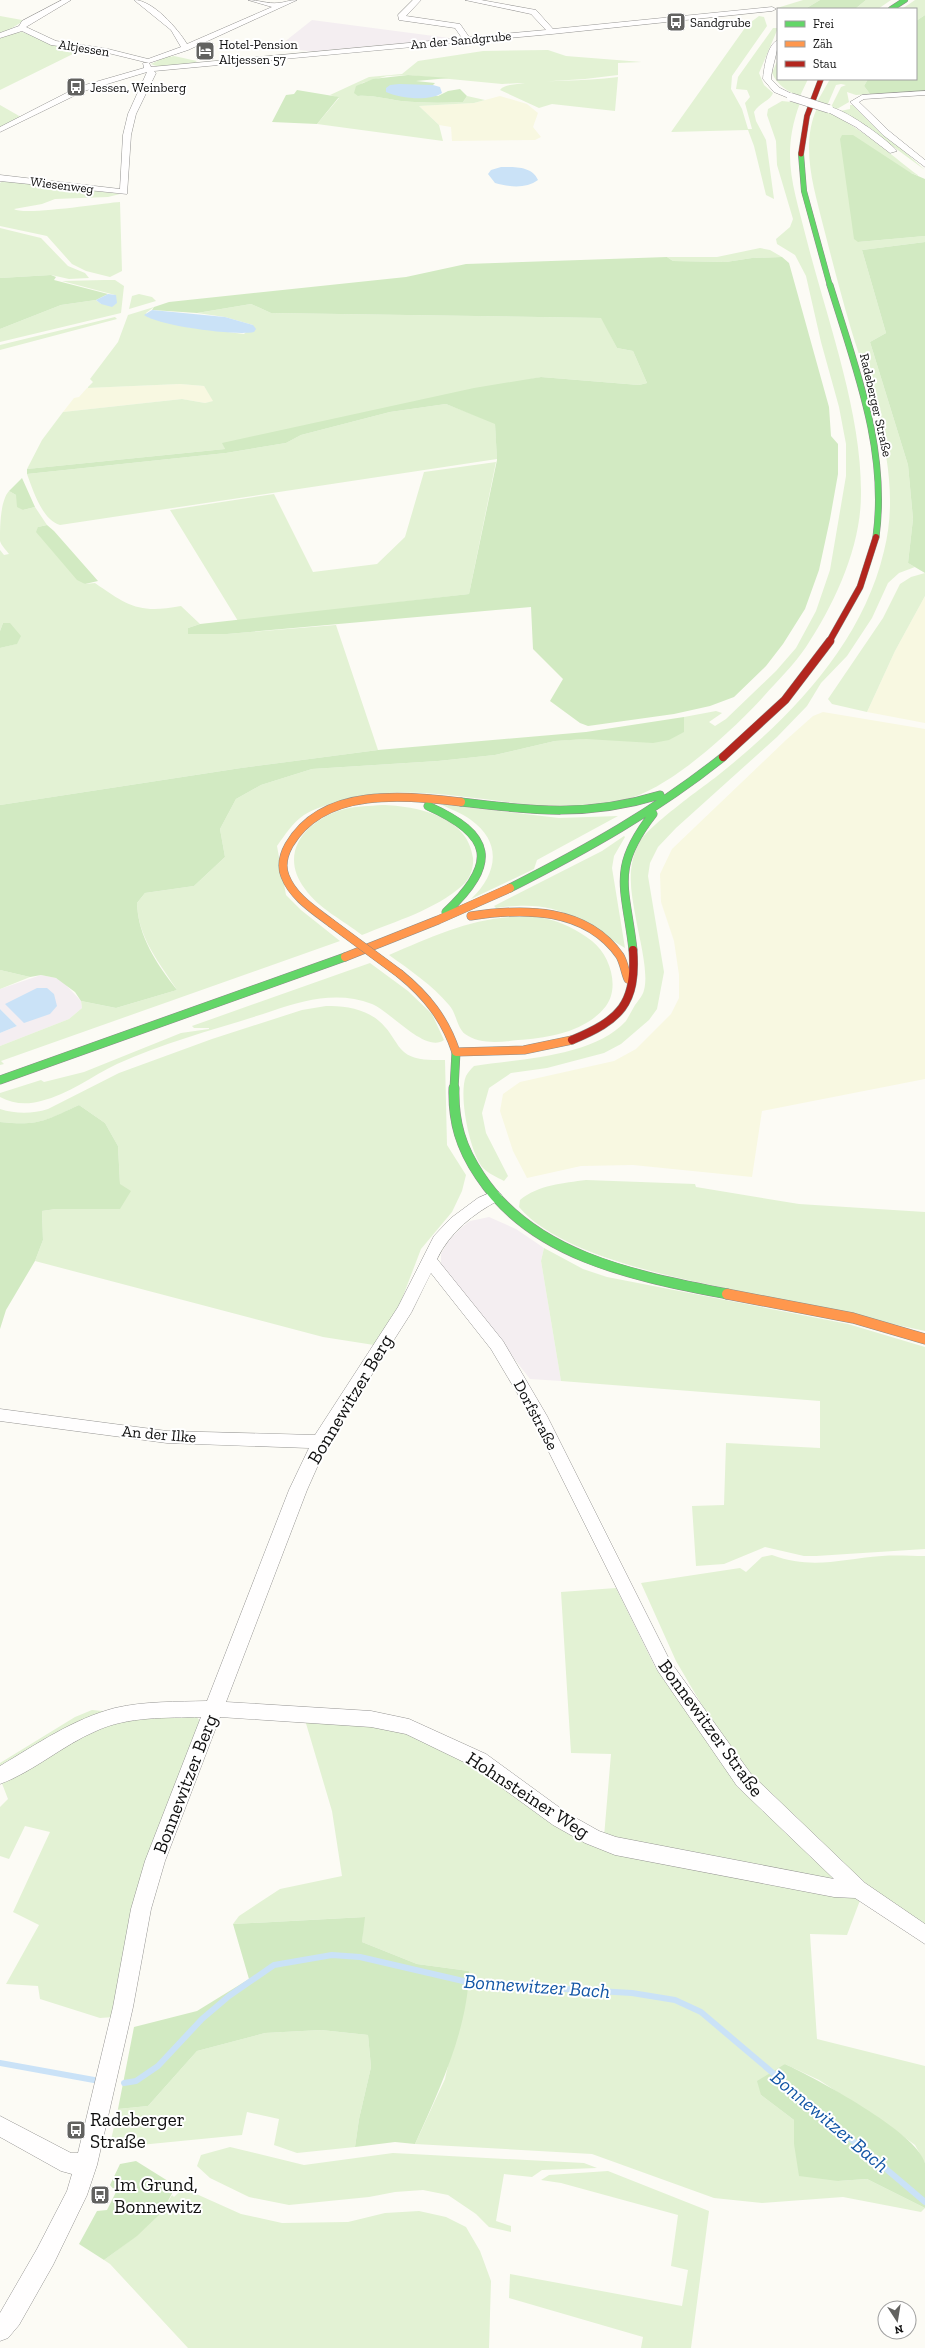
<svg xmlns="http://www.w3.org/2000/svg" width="925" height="2348" font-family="'Zilla Slab',serif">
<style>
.industrial{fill:#f4eef1}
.farmland{fill:#f8f8e1}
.green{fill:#e3f2d4}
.forest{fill:#d2eac2}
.water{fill:#cae2f7}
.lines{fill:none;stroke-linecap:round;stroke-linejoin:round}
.stream{stroke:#cae2f7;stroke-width:6}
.street-casing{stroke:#969593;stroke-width:1}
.fast-far3-casing{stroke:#8c8c89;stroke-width:6}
.fast-far2-casing{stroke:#8c8c89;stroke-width:7}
.fast-far1-casing{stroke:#8c8c89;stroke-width:9}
.fast-casing{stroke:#8c8c89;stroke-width:11}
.slow-far1-casing{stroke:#8c8c89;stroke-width:9}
.slow-casing{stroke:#8c8c89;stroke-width:11}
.jam-far2-casing{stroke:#8c8c89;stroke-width:6}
.jam-far1-casing{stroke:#8c8c89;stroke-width:7}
.jam-casing{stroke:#8c8c89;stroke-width:9}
.street{fill:#fffefe;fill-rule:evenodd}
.fast-far3{stroke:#63d668;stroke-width:5}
.fast-far2{stroke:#63d668;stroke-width:6}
.fast-far1{stroke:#63d668;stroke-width:8}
.fast{stroke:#63d668;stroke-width:10}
.slow-far1{stroke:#ff974d;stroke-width:8}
.slow{stroke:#ff974d;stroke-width:10}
.jam-far2{stroke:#b3261e;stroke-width:5}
.jam-far1{stroke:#b3261e;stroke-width:6}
.jam{stroke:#b3261e;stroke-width:8}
.street-bridge-casing{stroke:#969593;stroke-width:9;stroke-linecap:butt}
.slow-bridge-casing{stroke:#838380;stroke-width:9;stroke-linecap:butt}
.street-bridge{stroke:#fffefe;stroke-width:8}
.slow-bridge{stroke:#ff974d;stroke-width:8}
.labels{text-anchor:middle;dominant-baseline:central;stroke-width:4;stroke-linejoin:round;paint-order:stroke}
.far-poi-label{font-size:13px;fill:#0f0f0f;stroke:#fff;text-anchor:start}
.far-street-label{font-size:13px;fill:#0f0f0f;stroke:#fff}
.street-label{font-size:16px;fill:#0f0f0f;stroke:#fff}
.near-street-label{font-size:19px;fill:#0f0f0f;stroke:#fff}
.near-poi-label{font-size:19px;fill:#0f0f0f;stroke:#fff;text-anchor:start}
.near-water-label{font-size:20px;font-style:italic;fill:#1457a6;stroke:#fff}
</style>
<rect width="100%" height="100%" fill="#fcfbf5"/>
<path class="industrial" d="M312,20L449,38L452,40L314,52L278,47Z
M41,975L56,978L64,983L81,1001L82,1008L69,1019L0,1046V1033L17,1026L0,1009V989Z
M489,1217L516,1229L544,1248L541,1261L561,1381L530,1379L441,1265V1254L449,1240L462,1227L470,1221Z"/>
<path class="farmland" d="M500,96L527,104L538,113L533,127L541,137L535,140L452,141L451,127L439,125L419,106L474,103Z
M180,384L204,386L214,401L205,403L182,399L63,412L74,398L79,397L87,388Z
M925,596V723L867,712L895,651Z
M823,712L925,729V1079L762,1111L752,1177L633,1165L581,1166L527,1178L513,1151L500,1111L503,1094L520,1082L614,1061L636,1049L671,1014L679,998V975L674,941L661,902L660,874L672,849L786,740L813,716Z"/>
<path class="green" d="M803,0H820L805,9L777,8Z
M866,0H891L878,9H855Z
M915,0H925V15L916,21V9H902Z
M0,16L22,20V22L0,35Z
M759,16L764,17L767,26L732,76L731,89L742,109L748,129H752L745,103L750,97L747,90L736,89L738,77L773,28H778L759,73L764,85L773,93C770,101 759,103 754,112L756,121L766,140L774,199L766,195L754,146L748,130L671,132L747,25Z
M22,32L25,33L83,49L0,90V38L11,33Z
M435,40L159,67L151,64L174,53L170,57L174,56L197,61L194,63Z
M548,50L566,56L642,62L618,63V75L585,79L502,84L408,75L387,76L362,83L358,96C373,95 386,99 401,101C422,103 442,103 463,102L467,96L485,100L474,103L419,106L439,125L443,141L317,124L339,98L330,95L369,77L402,74L418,61L483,51Z
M778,59V79H808L800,96C788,92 777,85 772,73Z
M618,77L615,111L552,104L539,108L500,90C502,87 506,86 510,85C543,79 583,82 618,77Z
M830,79H868L864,86L870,94L856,95L847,92L849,102L837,109L831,107L841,87L846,85L841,84L836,85L827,106L817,102Z
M782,101L800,103C780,156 794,188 807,241C827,319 862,413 861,494C861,547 835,603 806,647C794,665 778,680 764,696C733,730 668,791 623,800C606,803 588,808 571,808C555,808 539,806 524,804C465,798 401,784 342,800C330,804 315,808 304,815C292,823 285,835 277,846L286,895L301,910L340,941L1,1061L4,1064L0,1065V1046L69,1019L82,1008L81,1001L116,1008L177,990C159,962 138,938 137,903L145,893L194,886L225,857L220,829L236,799L261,785L312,769L438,761L495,755L555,741L683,732L684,717L716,711L722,713L709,722L715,726L726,719L776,671L796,648L816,611L830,570L846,476V444L839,407L821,342L806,276L795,255L777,244L776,239L790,227L793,219L777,165L776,141L767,115L768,109Z
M0,105L21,117L0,127Z
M850,105H853L925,170L865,126L840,111L850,109Z
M817,108C854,121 887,152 919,176L911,173L858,242L925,236V242L862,250L886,333L870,342L908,465L913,519L908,563L915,567L899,573L888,583L872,618L847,656L821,683L807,706L777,737L676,828L658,847L650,863L648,876L664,972L657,1009L649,1020L621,1044L604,1053L547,1068L511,1073L489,1088L482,1113L486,1133L508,1176L504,1181C497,1177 489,1174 483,1168C470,1153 458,1095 466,1076C468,1072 471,1069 474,1066C519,1059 593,1057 626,1021C629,1016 632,1010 635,1005C638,1001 643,995 644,990C649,973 639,937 636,919C631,892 626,868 639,843C646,828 700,789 716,777C789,719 862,645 884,551C903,476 873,400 851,329C841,295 832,260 823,225C814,188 800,146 817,108Z
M4,180L120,194L108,197L55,199L42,204L14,209C24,216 103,203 120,202L122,271L110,277L86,271L72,264L47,236L0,226V183Z
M0,228L41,238L68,266L85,273L89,278L69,279L51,275L0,278Z
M760,248L770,250L782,257L752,258L726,262L673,261L667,257H717Z
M104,280H115L124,286L121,313L0,342V329L61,305L96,300L101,304L115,295L62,281Z
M139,294L152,297L156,301L129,309L132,296Z
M251,304L271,313L602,318L617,348L633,351L647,383L639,385L541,377L223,444L225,449L27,469L42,440L63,412L182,399L205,403L213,401L204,386L180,384L87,388L93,382L90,379L118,342L128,315L154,307L146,313L148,317L187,327L244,334L253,325L225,317L197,313Z
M115,317L117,319L0,350V345Z
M446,404L495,423L497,459L60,525C42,520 33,490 27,474L226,453L286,443L301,435L390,412Z
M496,462L469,594L238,621L170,510L274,494L313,572L377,564L405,537L424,472Z
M9,491L16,495L23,510L35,507L47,525L38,527L85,584L95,583C128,606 139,614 181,606L200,624L188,628V634H227L336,625L378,750L241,768L0,805V648L16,644L3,623L0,631V550L4,555L9,554C6,550 1,545 0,541C0,528 0,501 9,491Z
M925,573V596L895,651L867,712L832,704L828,699L883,618L900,584L911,577Z
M440,804L559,818L618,816L537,860L534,869L471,899C497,874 503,843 471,820C462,813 450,809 440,804Z
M382,805C417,806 468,816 473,858C474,867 470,879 463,885C435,910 396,921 362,935C344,921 318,908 305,889C277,852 307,819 345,809C357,806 370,806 382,805Z
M624,836L625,837L614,856L612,868L625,948C575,917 558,899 496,908L494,906L602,851Z
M510,917C520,917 532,916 543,918C560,921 578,930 592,941C610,955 620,987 606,1006C586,1032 548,1038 518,1040C501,1042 480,1045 465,1034C457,1028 456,1012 449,1005C432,985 410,970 389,955C429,938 467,920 510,917Z
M370,963L408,991L432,1014L444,1040C426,1054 390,1011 372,1004C338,991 305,1000 272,1011C221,1028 167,1041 117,1064C92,1076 69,1094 41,1101C27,1105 13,1104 0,1097V1093L41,1080L44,1082L84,1072L181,1033L209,1029V1028H194L192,1026Z
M0,970L30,977L0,989Z
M326,1006C347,1005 371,1010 385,1027C392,1034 396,1045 404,1052C414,1061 432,1060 445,1060L447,1145L466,1175L462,1191L452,1212L421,1249L400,1304L374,1345L323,1337L35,1261L43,1240L42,1211L56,1209L84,1208L120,1184L118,1146L105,1123L79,1105C45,1121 39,1126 0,1122V1109C16,1114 32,1114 48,1109L119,1073L212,1039L302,1010Z
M586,1180L695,1184L696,1187L799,1204L925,1212V1331C869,1319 813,1307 757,1295C691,1280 564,1260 519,1207L520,1200C538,1185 564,1183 586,1180Z
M544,1248L583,1269L607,1277L848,1324L925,1347V1549L816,1556H804L765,1547L724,1564L696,1566L692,1506L724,1505L726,1443L820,1448V1401L561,1381L541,1261Z
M772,1555C813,1570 840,1559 882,1556C896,1555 911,1556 925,1556V1927L867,1888L748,1776L706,1712L676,1661L641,1583L740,1568L746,1572L762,1557Z
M616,1588L655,1667L695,1724L839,1879L837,1882L604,1837L611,1754L571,1753L561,1592Z
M92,1710L114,1712L0,1771V1763L75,1717Z
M195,1715L201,1722L114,2017L100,2018L40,1999L38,1986L6,1984L39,1925L13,1912L50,1832L25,1826L9,1859L0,1856V1807L8,1799L1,1781L116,1720Z
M305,1720L401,1730L477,1763L592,1842L862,1895L847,1935L810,1934L817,2039L925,2066V2163L915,2145L885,2123L819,2080L785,2064L761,2095L794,2120V2144L838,2181L867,2179L925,2208L921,2212L843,2197L762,2203L714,2198L592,2154L415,2144L445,2079L469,1971L417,1964L362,1942L364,1917L233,1924L239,1916L280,1889L342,1876L332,1811Z
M321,2030L368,2035L371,2067L359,2119L355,2147L297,2153L274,2145L279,2119L247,2112L242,2135L140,2145L111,2140L118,2109L148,2106L197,2051L265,2033Z
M230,2147L304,2165L393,2153L584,2163L597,2168L542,2170L532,2177L504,2174L496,2221L511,2226V2232L489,2227L476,2214L448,2195L423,2190L395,2192L369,2197L289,2205L249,2197L210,2178L197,2166L201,2155Z
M608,2171L709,2211L691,2348H641L643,2337L509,2298L510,2274L682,2306L688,2270L671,2266L678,2215L561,2183L541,2180L549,2175Z
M183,2188L241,2214L282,2223L348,2222L385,2213L419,2211L446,2217L466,2227L480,2251L491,2281L489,2348H188L110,2264L104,2260C130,2241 155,2223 172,2195L174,2197Z"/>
<path class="forest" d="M820,0H866L855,9H805Z
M925,15V92L870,94L864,86L868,79H916V21Z
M408,75L449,78L416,81L435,83L433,85H390L438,96L448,91L460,89L467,96L463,102C442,103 422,103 401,101C386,99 373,95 358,96L354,93L356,86L373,79Z
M297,90L339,97L317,124L272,122L286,95L294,94Z
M842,135H853L911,173L925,179V236L858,242L854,239L840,139Z
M925,242V573L908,563L913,519L908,465L870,342L886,333L862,250Z
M667,257L673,261L726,262L752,258L782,257L789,263L829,407L831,436L838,444V474L830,519L819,570L805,609L783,644L766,666L734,697L710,706L674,714L588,726L580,723L550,701L563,679L533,649L531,607L227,634H188V628L200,624L469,594L497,460L495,424L446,404L390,412L301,435L286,443L226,453L27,474V469L225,449L222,443L474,388L541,377L639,385L647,383L633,351L617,348L601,318L271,313L251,304L197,313L152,310L154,307L169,302L406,277L466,264Z
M51,275L56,277L54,280L108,294L96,300L61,305L0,329V278Z
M22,478L35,507L23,510L17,507L16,495L9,491Z
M47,525L54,531L98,581L85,584L77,580L36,532L38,527Z
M3,623H10L21,636L17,644L0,648V631Z
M684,717V732L669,740L653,743L586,739L555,741L495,755L438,761L312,769L261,785L236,799L220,829L225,857L194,886L145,893L137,903C138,937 157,964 177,990L116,1008L81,1001L75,992L56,978L41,975L30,977L0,970V805L241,768L378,750L586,732Z
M79,1105L105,1123L118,1146L120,1184L131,1191L120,1209H56L42,1211L43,1240L35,1261L6,1310L0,1329V1122C39,1126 44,1121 79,1105Z
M365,1917L362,1942L417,1964L469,1971C468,2030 439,2090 415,2144L395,2142L355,2147L359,2119L371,2067L368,2035L321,2030L265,2033L197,2051L148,2106L118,2109L134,2027L197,2011L249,1979L233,1924Z
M785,2064C815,2078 917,2132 925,2163C925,2176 925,2195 925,2208L867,2179L838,2181L799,2176L794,2144V2120L761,2095L757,2081Z
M136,2161L176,2186L162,2212L137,2236L104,2260L79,2244L97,2211L107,2210L116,2192L110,2185L120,2164Z"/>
<path class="water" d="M399,84L433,85L440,87L442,93C429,102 399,98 386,92V88L390,85Z
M501,167C515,167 532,166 538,180C526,189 509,187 495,183L488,174L491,170Z
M108,294L116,295L117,303L112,307L101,304L96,300Z
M152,310L225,317L253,325L256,329L254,332C236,336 159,326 144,315Z
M37,988H47L54,994L57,1006L50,1014L24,1023L5,1004Z
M0,1009L17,1026L0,1033Z"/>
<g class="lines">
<path class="stream" d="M0,2063L94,2080
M124,2083L136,2081L158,2066L202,2019L229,1996L274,1965L332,1955L360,1957L476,1984L632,1993L675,2000L701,2012L925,2202"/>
<defs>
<path id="street" d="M62,0H71L26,27L56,41L108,49L148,59L181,47L171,30L134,0C153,0 178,29 187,44L272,7L248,0C258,0 268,4 278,3C283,3 289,0 297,0L188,50L149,63L108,53L51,45L22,31L0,38V33L19,26L22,21Z
M413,0H421L406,16L460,24L469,37L546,30L531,14L465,0H481L536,10L553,29L772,7L776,9L772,11L552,34L154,71L156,73L136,114L131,135L127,194L0,181V175L120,189L123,135L128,114L147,72L84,91L0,132V127L78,87L144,68L143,63H149L151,67L462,38L455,28L399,20L398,15Z
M778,40C778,53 772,65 771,79L780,88L794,95V99H791L774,92L763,79C764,69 767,44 778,40Z
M925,91V95L864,99L859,102L889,131L925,160V167L883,135L850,102L862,95Z
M826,107C839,104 888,140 897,151L890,153L856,127L826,111Z
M494,1191L499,1192L502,1196L499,1200C473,1214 450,1232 437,1259L503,1341L547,1416L670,1661L751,1774L865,1883L925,1924V1944L855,1898L834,1897L615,1855L585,1843L553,1825L472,1766L406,1734L371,1727L220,1717L165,1861L151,1909L133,2007L97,2165L87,2195L53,2265L19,2325L8,2338L0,2341V2313L37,2249L67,2191L72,2174L61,2171L0,2137V2116L71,2153H78L113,2007L131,1909L145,1861L201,1717C167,1718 128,1716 96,1731C63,1745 33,1772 0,1784V1766C37,1744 73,1719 115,1708C145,1701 177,1702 207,1701L289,1490L309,1448L167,1443L0,1421V1409L167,1431L315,1435L398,1307L434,1236L451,1218L478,1198ZM431,1273L491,1349L532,1418L658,1671L737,1786L834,1879L616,1837L599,1831L567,1813L486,1754L409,1719L371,1711L226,1702L307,1490L327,1445L411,1313Z"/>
<path id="fast-far3" d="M891,9L905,0
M801,154L804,191L830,286"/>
<path id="fast-far2" d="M830,285C855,367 888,449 876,537"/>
<path id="fast-far1" d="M461,802C534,811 588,817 660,795
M428,806C493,835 498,863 446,912
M510,888C585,850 657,810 723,757
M633,950C626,887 610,869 653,814
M0,1080L345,957
M454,1089L456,1052"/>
<path id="fast" d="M454,1088C453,1122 461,1148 480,1176C534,1258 637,1276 727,1294"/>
<path id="slow-far1" d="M471,916C523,908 586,907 620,956C624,963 625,972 628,979
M331,923C314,910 293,897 285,876C281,866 284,854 289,845C306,816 335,803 367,799C398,795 430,798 461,802
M345,957L438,920L510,888
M400,974C427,996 445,1019 456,1052L524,1050L572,1040"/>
<path id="slow" d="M727,1294L853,1318L925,1339"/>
<path id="jam-far2" d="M801,154L807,116L821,79"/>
<path id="jam-far1" d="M829,642L860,587L876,537"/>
<path id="jam" d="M723,757L785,700L830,641
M572,1040C620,1020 637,1004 633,950"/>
</defs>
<use href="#street" class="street-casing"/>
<use href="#fast-far3" class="fast-far3-casing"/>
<use href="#fast-far2" class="fast-far2-casing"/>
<use href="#fast-far1" class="fast-far1-casing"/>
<use href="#fast" class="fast-casing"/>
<use href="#slow-far1" class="slow-far1-casing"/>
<use href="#slow" class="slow-casing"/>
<use href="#jam-far2" class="jam-far2-casing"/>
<use href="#jam-far1" class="jam-far1-casing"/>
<use href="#jam" class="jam-casing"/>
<use href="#street" class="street"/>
<use href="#fast-far3" class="fast-far3"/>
<use href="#fast-far2" class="fast-far2"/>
<use href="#fast-far1" class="fast-far1"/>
<use href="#fast" class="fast"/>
<use href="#slow-far1" class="slow-far1"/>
<use href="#slow" class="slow"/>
<use href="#jam-far2" class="jam-far2"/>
<use href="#jam-far1" class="jam-far1"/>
<use href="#jam" class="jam"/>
<defs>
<path id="street-bridge" d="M791,97L829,109"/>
<path id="slow-bridge" d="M331,923L400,974"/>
</defs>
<use href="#street-bridge" class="street-bridge-casing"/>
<use href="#slow-bridge" class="slow-bridge-casing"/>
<use href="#street-bridge" class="street-bridge"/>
<use href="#slow-bridge" class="slow-bridge"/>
</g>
<defs>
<symbol id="bus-square" viewBox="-11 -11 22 22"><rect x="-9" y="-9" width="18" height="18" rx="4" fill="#626260" stroke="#fff"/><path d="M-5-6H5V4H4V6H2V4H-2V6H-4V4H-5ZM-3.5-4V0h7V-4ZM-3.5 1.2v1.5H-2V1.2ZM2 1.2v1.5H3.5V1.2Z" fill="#fff"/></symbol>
<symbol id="hotel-square" viewBox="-11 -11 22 22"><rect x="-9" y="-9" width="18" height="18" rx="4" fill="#626260" stroke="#fff"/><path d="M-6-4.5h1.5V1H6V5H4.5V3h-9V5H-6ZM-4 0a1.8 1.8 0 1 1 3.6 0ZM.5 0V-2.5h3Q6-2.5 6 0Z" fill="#fff"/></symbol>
</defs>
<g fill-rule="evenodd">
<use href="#bus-square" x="665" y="11" width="22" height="22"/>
<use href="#hotel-square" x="194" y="40" width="22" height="22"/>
<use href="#bus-square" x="65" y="76" width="22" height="22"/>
<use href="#bus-square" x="65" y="2119" width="22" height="22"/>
<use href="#bus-square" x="89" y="2184" width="22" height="22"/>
</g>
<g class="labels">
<g class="far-poi-label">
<text x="690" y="22">Sandgrube</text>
<text x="219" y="44">Hotel-Pension<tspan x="219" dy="15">Altjessen 57</tspan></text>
<text x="90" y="87">Jessen, Weinberg</text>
</g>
<g class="far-street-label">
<text transform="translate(461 40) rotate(-5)">An der Sandgrube</text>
<text transform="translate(84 48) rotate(9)">Altjessen</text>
<text transform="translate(62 185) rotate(7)">Wiesenweg</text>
<text transform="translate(876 405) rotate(77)">Radeberger Straße</text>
</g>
<g class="street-label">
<text transform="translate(536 1415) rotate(62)">Dorfstraße</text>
<text transform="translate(159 1434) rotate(5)">An der Ilke</text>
</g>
<g class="near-street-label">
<text transform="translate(350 1399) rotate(-59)">Bonnewitzer Berg</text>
<text transform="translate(711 1728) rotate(54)">Bonnewitzer Straße</text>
<text transform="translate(185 1784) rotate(-69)">Bonnewitzer Berg</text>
<text transform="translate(528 1795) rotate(33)">Hohnsteiner Weg</text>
</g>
<g class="near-poi-label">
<text x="90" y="2119">Radeberger<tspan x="90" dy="22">Straße</tspan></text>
<text x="114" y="2184">Im Grund,<tspan x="114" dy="22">Bonnewitz</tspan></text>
</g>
<g class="near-water-label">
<text transform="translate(537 1986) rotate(4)">Bonnewitzer Bach</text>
<text transform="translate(830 2121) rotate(40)">Bonnewitzer Bach</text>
</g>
</g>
<rect x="777" y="8" width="140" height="72" fill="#ffffff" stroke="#9f9f9f"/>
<rect x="785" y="21" width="20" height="6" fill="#63d668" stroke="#9f9f9f"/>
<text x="813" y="28" font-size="12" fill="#0f0f0f">Frei</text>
<rect x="785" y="41" width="20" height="6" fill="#ff974d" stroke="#9f9f9f"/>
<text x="813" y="48" font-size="12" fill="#0f0f0f">Zäh</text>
<rect x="785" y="61" width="20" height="6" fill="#b3261e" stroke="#9f9f9f"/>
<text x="813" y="68" font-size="12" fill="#0f0f0f">Stau</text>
<g transform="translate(897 2320) rotate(168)"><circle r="19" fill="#ffffff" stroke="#9f9f9f"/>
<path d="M0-3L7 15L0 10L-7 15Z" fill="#626260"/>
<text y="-6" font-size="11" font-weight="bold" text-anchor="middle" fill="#0f0f0f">N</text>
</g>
</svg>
